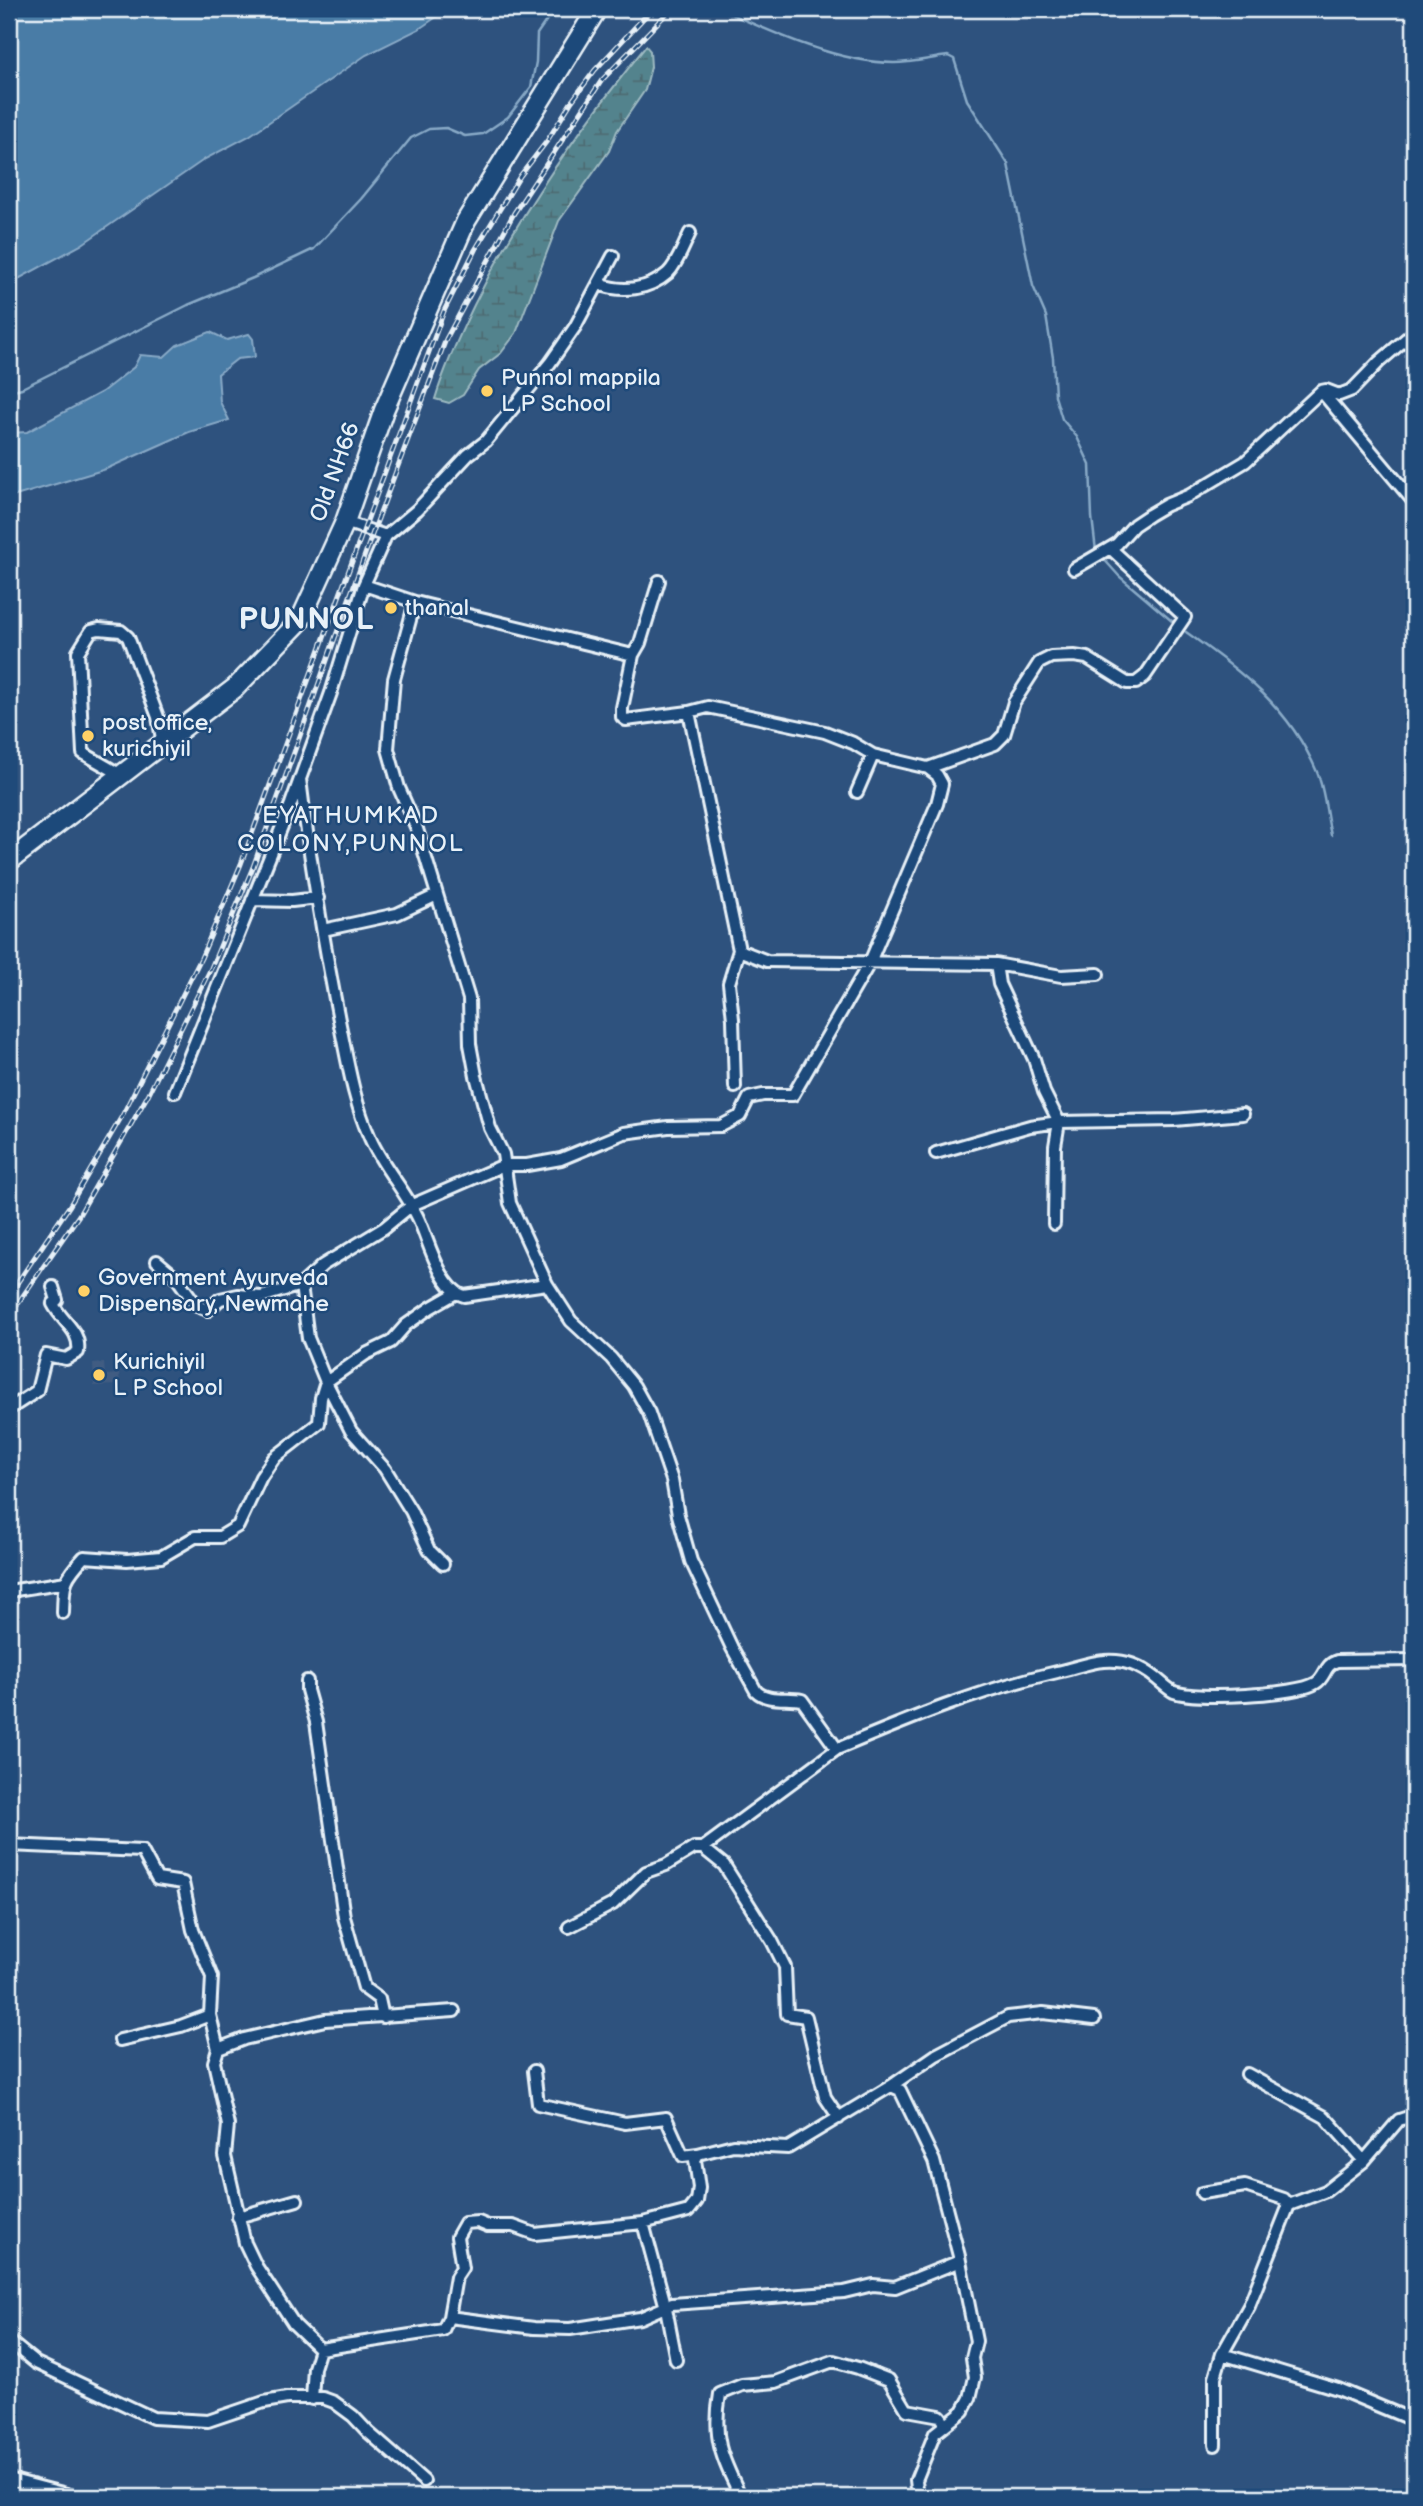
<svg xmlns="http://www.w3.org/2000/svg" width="1423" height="2506" font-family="'Balsamiq Sans',sans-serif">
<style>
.built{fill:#415c82}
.wetland{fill:url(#wetland-marsh);stroke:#9ebac2;stroke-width:2}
.water{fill:#497ba6;stroke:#89aac7;stroke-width:2}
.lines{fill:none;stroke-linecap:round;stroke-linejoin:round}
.stream{stroke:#89aac7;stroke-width:2.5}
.minor-casing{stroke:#e8f1f8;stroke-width:16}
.primary-casing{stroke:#e8f1f8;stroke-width:23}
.minor{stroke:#1f4a7a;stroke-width:10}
.primary{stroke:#1f4a7a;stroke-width:18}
.rail-casing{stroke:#e8f1f8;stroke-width:5}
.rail{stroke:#1f4a7a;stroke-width:2.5;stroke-dasharray:8;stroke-linecap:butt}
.poi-dot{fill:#ffd166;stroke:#1f4a7a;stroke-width:2.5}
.labels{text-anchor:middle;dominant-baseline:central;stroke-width:5;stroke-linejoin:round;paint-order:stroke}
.poi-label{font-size:23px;fill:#e8f1f8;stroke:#1f4a7a;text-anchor:start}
.street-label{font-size:23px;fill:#e8f1f8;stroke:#1f4a7a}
.neighbourhood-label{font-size:24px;letter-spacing:2px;fill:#e8f1f8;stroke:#1f4a7a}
.district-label{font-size:30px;font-weight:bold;letter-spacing:2px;fill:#e8f1f8;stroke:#1f4a7a}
</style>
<defs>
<pattern id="wetland-marsh" width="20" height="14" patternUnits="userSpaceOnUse" patternTransform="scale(1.75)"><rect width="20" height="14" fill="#53838d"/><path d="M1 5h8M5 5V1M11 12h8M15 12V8" fill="none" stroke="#4e6b72"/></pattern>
</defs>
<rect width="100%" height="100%" fill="#2e527e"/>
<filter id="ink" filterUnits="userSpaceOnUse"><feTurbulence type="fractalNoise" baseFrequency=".0143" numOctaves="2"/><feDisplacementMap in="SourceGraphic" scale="14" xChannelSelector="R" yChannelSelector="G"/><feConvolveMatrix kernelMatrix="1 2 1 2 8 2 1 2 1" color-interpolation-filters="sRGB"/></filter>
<g filter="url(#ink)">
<path class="built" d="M104,1363L105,1375L119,1374L120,1385L94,1386L93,1364Z"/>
<path class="wetland" d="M646,46L650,51L651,67L645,90L617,131L609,151L559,221L516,333L501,353L479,370L463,395L449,403L435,399C445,366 459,336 474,305C520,211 581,127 646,46Z"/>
<path class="water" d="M9,9H448L419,29L366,55L249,136L205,159L81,245L9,284Z
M210,332L227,340L249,334L253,339L255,357L237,359L218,374L220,402L229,420L189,432L106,469L9,498V433L27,432L102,392L134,367L140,355L164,357L177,345Z"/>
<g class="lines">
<path class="stream" d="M720,9C771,32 838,63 894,63C912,63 931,58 948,56L954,59L967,100L1008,164L1033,286L1046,316L1053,358L1055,396L1062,419L1077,437L1090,465L1092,517L1096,551
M9,391L22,388L188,305L253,278L314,249L361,199L411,138L429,129L446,128L465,136L483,134L508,117L531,87L536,62L537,34L548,18L567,9
M1101,556L1119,576L1173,622
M1186,632C1241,672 1289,706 1317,772C1325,791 1326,815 1331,835"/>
<defs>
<path id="minor" d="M613,256L575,327L550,363L486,441L468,455L417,510L386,536L364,585L415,602L394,679L388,749L399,788L417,829L469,999L470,1044L476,1076L490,1128L503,1154L510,1203L547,1284L571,1321L611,1358L634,1386L649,1413L672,1480L678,1515L691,1561L732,1648L756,1691C767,1702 787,1697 802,1700L837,1749C909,1719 981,1689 1057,1672C1072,1669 1089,1662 1104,1661C1125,1659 1141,1666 1157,1679C1162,1683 1168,1689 1174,1692C1196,1700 1296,1695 1316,1683C1326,1677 1324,1665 1337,1661L1414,1660
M599,284C622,293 649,290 668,273C678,263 684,245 690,233
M1321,391L1414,502
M345,522L386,536
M1074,569L1117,544L1134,525L1149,515L1166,505L1188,496L1245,462L1321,391L1326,390L1339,395L1352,390L1379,362L1414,332
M633,655L640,643L659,581
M689,712L739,950L767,961L996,964L1061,976L1098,974
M928,768L995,744L1004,735L1014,702L1039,663L1051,657L1074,656L1087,658L1127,683H1136L1145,676L1185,617L1110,548
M121,775L83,753L78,652L91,631L99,629L121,631L128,637L158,717L163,744
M300,779C310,861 324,944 340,1025C348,1064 354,1102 370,1138C383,1168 406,1191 419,1220C429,1242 440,1288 464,1296L547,1284
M857,792L873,755
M252,900L292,901L318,898
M323,930L397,914L437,895
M996,964L999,984L1034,1059L1044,1092L1059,1122L1055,1146L1054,1224
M735,1087L733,1019L729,983L739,950
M175,1092L291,804L331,693L364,585
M936,1153L1030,1126L1059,1122L1174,1120L1243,1114
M157,1261L176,1277L197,1306L208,1310L220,1299L238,1295L261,1297L301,1285L323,1265L384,1228L412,1205L504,1165H527L561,1159L624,1133L668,1127L721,1126L740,1116L749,1098L763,1095H793L870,962L937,804L942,784L937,775L928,768L873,755L853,743L825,732L708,707L689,712L626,720L622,717V708L633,655L415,602
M301,1285L308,1338L326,1382L351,1431L385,1469L411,1511L429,1550L443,1564
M9,1409L37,1391L46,1355L66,1359L78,1352C81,1330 62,1322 53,1304L57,1300L53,1287
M9,1591L66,1582
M63,1613C64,1582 63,1580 84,1557L127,1560L161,1557L195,1537H220L238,1526L261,1477L274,1458L319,1423L321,1398L326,1382L366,1354L391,1342L406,1325L430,1308L456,1293
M307,1681V1690L316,1722L344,1917L364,1988L379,1999L383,2017
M9,1845L142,1851L157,1879L183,1883L193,1930L212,1977L210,2015L218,2049
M703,1848L837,1749
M569,1927L613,1904L646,1872L666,1865L694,1848H703L724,1865L772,1941L785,1967L787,2014L806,2017L825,2097L839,2118
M454,2011L325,2020L244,2039L218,2049L214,2062L228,2125L225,2156L245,2243L256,2266L294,2324L320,2349L443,2330L449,2317L456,2277L462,2268L457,2237L465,2223L478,2222L488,2226H513L535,2234L643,2223L689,2211L697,2201L699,2188L695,2160L698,2154L733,2145L788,2148L891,2086L900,2090L934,2161L959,2256L976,2341L972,2358L975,2377L970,2398L963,2411L935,2433L916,2480L918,2497
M120,2040L181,2026L210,2015
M534,2071L538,2104L625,2123L666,2118L683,2156L698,2154
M1247,2074L1325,2117L1364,2161
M891,2086L936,2055L1008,2017L1043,2013L1094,2019
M1202,2193L1245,2186L1284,2199L1289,2205
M238,2217L297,2200
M643,2223L666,2308L676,2360
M449,2317L534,2328L570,2329L640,2318L672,2304L844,2292L873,2285L895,2287L960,2261
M9,2341L36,2363L153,2418L208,2421L264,2402L287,2398H323L334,2402L353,2416L368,2432L424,2481
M1222,2354L1338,2389L1410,2419L1414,2418
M312,2399L314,2368L320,2349
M1410,2419L1414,2437
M1215,2445V2377L1222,2354L1249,2306L1289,2205L1326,2191L1364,2161L1399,2120L1414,2115
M9,2479L43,2488
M41,2497L43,2488L78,2497
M741,2497C722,2458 712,2439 720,2394L742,2385L776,2382L833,2361L858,2368L889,2380L907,2410L940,2416L946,2424"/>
<path id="primary" d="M9,861L235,688L300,621L345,522L384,410L466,221L597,9"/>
</defs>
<use href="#minor" class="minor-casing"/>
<use href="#primary" class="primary-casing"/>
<use href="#minor" class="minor"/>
<use href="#primary" class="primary"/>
<defs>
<path id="rail" d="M9,1295L70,1205L122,1116L201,958L241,864L444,311L475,250L520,176L547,141L572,101L595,70L652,9
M9,1316L79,1215L148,1095L211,968L253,867L373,532L446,339L514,213L602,80L671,9"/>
</defs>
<use href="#rail" class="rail-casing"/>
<use href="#rail" class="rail"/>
</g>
</g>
<g class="poi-dot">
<circle cx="487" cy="391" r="7"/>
<circle cx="391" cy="608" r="7"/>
<circle cx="88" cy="736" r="7"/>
<circle cx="84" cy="1291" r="7"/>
<circle cx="99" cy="1375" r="7"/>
</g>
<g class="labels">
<g class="poi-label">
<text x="501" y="378">Punnol mappila<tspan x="501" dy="26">L P School</tspan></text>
<text x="405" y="608">thanal</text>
<text x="102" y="723">post office,<tspan x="102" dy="26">kurichiyil</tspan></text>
<text x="98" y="1278">Government Ayurveda<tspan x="98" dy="26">Dispensary, Newmahe</tspan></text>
<text x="113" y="1362">Kurichiyil<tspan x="113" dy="26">L P School</tspan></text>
</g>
<g class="street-label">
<text transform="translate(335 472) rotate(-70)">Old NH66</text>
</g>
<g class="neighbourhood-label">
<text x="351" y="815">EYATHUMKAD<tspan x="351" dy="28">COLONY,PUNNOL</tspan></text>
</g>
<g class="district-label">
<text x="307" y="620">PUNNOL</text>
</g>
</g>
<rect width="1423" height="2506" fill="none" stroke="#1f4a7a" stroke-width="35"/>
<rect x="18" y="18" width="1388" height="2471" fill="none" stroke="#e8f1f8" stroke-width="2.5" filter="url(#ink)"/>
</svg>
